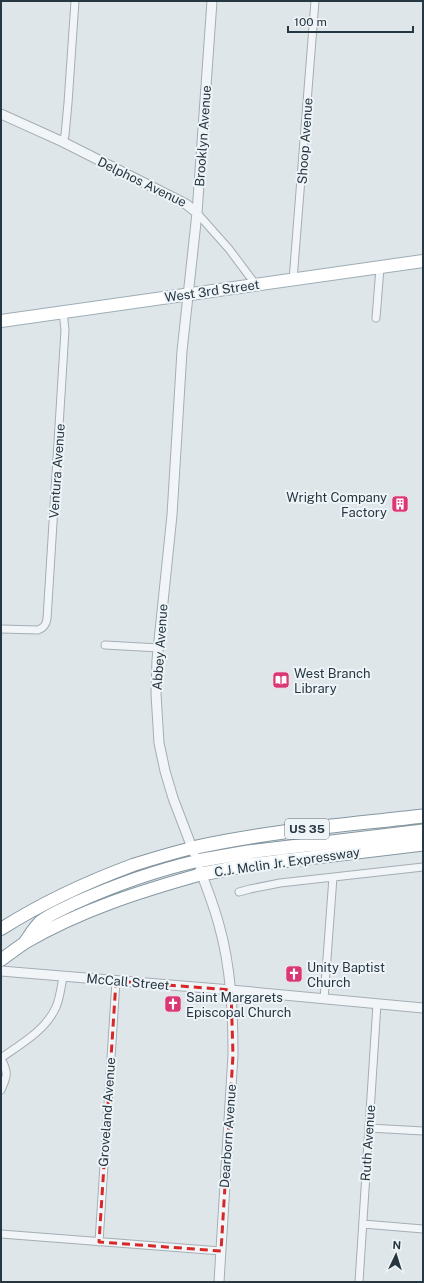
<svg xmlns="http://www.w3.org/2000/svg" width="424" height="1283" font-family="'Public Sans',sans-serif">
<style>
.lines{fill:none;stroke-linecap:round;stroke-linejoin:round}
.minor-casing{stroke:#a4aeb4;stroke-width:9}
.tertiary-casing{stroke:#a4aeb4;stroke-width:11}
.primary-casing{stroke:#9dadb7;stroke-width:14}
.trunk-casing{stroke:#8597a2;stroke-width:14}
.motorway-casing{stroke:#8597a2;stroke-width:15}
.minor{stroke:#f2f5f8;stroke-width:7}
.tertiary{stroke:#f2f5f8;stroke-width:9}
.primary{stroke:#fff;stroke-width:12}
.trunk{stroke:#fff;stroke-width:12}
.motorway{stroke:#fff;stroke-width:13}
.marked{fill:none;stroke:#d62828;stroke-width:3;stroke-dasharray:8 5;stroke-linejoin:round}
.labels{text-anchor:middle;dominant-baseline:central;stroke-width:4;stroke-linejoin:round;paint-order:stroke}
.shield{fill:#eef4f7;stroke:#627078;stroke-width:1}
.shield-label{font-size:12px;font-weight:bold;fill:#263742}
.street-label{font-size:13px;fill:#263742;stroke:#eef4f7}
.poi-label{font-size:13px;fill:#263742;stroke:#eef4f7;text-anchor:start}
</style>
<rect width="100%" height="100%" fill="#dfe6ea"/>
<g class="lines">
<defs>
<path id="minor" d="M63,142L65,135L68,103L75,1
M197,213L229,249L256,285
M293,280L315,1
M376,318L380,268
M1,629L38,630C44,628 46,625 47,619L65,330L63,312
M105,645L159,648
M239,892L250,889L280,883L423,867
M324,999L333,877
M1,1058C21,1044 46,1030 56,1007C60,998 61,987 63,977
M1,1059C9,1072 7,1077 1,1090
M369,1128L423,1131
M363,1224L423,1229
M1,1234L221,1251
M99,1242L116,981
M359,1282L377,1004"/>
<path id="tertiary" d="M1,114L63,142L186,204L197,213
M194,853L173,798L165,771L159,743L156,694L157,660L172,515L182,351L197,213L212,1
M200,870C207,888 214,906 219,925C231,967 233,1012 233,1055L219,1282
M1,971L231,990L423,1008"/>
<path id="primary" d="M1,321L423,261"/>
<path id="trunk" d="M1,929C42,903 87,882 133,865C152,859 172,853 192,848
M25,942C30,935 34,928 40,922C50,914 63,909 75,903C115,885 154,871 197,861
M1,960C9,954 17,948 26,942C81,910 141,891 202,874"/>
<path id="motorway" d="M192,848C268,831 346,825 423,816
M197,861L248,852L423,831
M202,874L250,865L423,844"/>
</defs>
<use href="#minor" class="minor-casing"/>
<use href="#tertiary" class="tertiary-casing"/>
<use href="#primary" class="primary-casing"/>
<use href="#trunk" class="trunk-casing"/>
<use href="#motorway" class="motorway-casing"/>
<use href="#minor" class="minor"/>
<use href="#tertiary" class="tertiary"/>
<use href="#primary" class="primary"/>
<use href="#trunk" class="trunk"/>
<use href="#motorway" class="motorway"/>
</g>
<path class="marked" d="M116,981L231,990L233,1055L221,1251L99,1242Z"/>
<defs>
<symbol id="building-square" viewBox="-11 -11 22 22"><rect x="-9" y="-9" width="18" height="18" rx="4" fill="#dc3775" stroke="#eef4f7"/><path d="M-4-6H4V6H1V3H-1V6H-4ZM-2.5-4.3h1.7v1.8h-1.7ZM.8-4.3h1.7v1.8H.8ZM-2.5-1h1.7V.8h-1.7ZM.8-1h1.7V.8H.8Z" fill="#fff"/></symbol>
<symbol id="library-square" viewBox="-11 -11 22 22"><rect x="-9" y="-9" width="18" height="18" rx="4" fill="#dc3775" stroke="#eef4f7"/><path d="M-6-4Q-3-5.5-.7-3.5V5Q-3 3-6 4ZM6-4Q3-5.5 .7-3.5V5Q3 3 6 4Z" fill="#fff"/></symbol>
<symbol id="church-square" viewBox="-11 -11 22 22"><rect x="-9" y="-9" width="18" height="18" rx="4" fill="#dc3775" stroke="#eef4f7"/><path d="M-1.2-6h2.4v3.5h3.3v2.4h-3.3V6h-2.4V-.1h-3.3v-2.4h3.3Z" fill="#fff"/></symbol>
</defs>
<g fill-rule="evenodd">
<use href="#building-square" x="390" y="494" width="20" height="20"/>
<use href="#library-square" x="271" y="670" width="20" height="20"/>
<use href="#church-square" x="284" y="964" width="20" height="20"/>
<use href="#church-square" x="163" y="994" width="20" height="20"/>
</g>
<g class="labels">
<rect class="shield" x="285" y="819" width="44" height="20" rx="3"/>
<g class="shield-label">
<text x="307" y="829">US 35</text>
</g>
<g class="street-label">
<text transform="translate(203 136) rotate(-86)">Brooklyn Avenue</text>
<text transform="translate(305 141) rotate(-86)">Shoop Avenue</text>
<text transform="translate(142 182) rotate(26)">Delphos Avenue</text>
<text transform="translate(212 291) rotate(-8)">West 3rd Street</text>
<text transform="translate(57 471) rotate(-86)">Ventura Avenue</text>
<text transform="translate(160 647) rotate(-86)">Abbey Avenue</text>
<text transform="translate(287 862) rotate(-8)">C.J. Mclin Jr. Expressway</text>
<text transform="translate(128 982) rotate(5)">McCall Street</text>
<text transform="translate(107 1112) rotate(-86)">Groveland Avenue</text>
<text transform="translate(228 1136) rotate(-86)">Dearborn Avenue</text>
<text transform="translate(368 1143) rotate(-86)">Ruth Avenue</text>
</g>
<g class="poi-label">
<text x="387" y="497" text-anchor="end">Wright Company<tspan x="387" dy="15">Factory</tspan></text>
<text x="294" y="673">West Branch<tspan x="294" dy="15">Library</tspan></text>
<text x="307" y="967">Unity Baptist<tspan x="307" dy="15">Church</tspan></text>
<text x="186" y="997">Saint Margarets<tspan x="186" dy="15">Episcopal Church</tspan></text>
</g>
</g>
<rect width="424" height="1283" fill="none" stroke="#263742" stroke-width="4"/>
<g transform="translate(396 1255) rotate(4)" stroke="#eef4f7" stroke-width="3" paint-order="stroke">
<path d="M0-3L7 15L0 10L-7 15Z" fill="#263742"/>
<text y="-6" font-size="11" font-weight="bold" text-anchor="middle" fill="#263742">N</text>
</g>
<path d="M288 26v6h125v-6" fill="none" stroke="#263742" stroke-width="2"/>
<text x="294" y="26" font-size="12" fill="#263742" stroke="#eef4f7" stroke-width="3" paint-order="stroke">100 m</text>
</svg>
